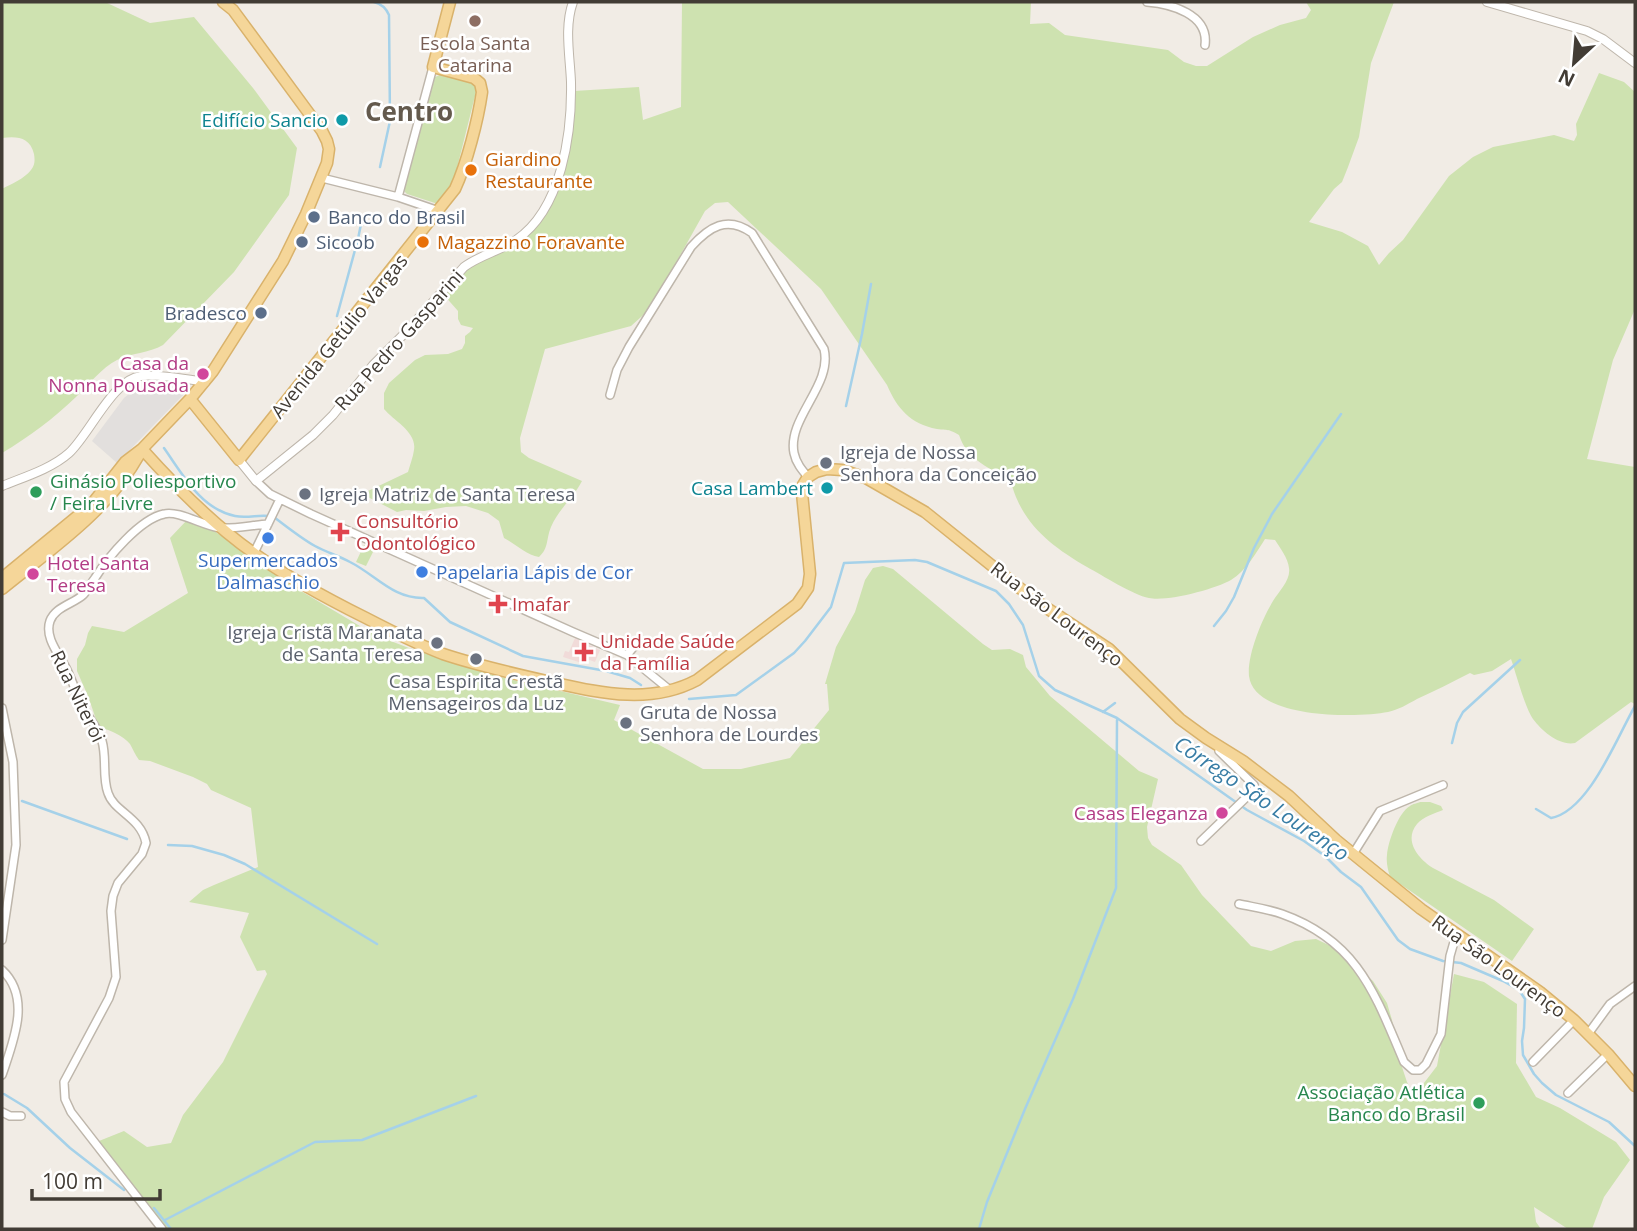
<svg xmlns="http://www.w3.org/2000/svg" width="1637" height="1231" font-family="'Open Sans',sans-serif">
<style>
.medical{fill:#f1dbd9}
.green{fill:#cee2b0}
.parking{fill:#e2dfdd}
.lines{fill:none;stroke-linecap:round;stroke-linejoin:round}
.stream{stroke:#a5d1e9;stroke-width:2.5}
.minor-casing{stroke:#beb6ab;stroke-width:10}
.tertiary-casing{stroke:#beb6ab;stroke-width:10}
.primary-casing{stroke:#d9b26b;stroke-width:13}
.minor{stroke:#fff;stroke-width:7}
.tertiary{stroke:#fff;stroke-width:8}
.primary{stroke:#f5d699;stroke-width:10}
.education-dot{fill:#8d6e63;stroke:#fff;stroke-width:2.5}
.culture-dot{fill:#0f9aa8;stroke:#fff;stroke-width:2.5}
.food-dot{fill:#e8710a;stroke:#fff;stroke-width:2.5}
.service-dot{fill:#5c6f8a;stroke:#fff;stroke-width:2.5}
.hotel-dot{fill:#d1479c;stroke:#fff;stroke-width:2.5}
.worship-dot{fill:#6b7280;stroke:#fff;stroke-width:2.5}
.leisure-dot{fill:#2e9e5b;stroke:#fff;stroke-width:2.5}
.health-dot{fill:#e0444e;stroke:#fff;stroke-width:2.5}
.shop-dot{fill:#3f7fe0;stroke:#fff;stroke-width:2.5}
.labels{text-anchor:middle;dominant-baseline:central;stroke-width:5;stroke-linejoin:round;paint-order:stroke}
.education-label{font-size:19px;fill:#785e54;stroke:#fff}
.culture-label{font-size:19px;fill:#0d838f;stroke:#fff;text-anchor:end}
.food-label{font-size:19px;fill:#c56008;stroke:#fff;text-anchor:start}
.service-label{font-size:19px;fill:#4e5e75;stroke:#fff;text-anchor:start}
.street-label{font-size:19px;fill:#423c35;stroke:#fff}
.hotel-label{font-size:19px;fill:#b23c85;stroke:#fff;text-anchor:end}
.worship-label{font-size:19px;fill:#5b616d;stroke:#fff;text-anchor:start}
.leisure-label{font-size:19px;fill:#27864d;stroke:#fff;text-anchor:start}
.health-label{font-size:19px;fill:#be3a42;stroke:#fff;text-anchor:start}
.shop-label{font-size:19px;fill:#366cbe;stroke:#fff}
.water-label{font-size:21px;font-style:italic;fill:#387da5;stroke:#fff}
.district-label{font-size:26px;font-weight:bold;fill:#645a4d;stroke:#fff}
</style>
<rect width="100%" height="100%" fill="#f1ece5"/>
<path class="medical" d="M575,638L600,650L595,662L587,659L585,664L563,657L565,651L569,652Z"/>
<path class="green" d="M3,2H105L150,23L194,17L253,88L297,148L289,195L234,272L163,345C149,353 131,353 117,360C102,367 88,386 76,397C53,419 29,437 2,453V189C11,184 24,179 31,170C35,165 35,160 34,154C30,137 17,136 2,138Z
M682,2H1031L1030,24L1049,23L1065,35L1168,50L1184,62L1196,66H1207L1253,37L1280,25L1306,18L1311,10L1306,2H1394L1371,63L1359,137L1348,167L1342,182L1334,189L1309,222L1342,232L1368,246L1379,265L1389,253L1403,240L1449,176L1473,157L1493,147L1554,135L1574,141L1577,135L1576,124L1599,73L1624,82L1635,92V309L1613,360L1587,459L1635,467V704L1631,702L1575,743C1559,746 1542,731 1533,719C1525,708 1516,673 1511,659L1492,671L1474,675L1470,673C1452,682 1435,691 1417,699C1408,704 1398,710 1388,712C1357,718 1254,719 1249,676C1247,655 1262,619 1273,601C1279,591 1291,580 1289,568C1288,558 1280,548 1275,540L1265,539C1256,553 1246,571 1231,580C1215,589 1167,602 1149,598C1133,595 1102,575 1087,567C1051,546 1022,524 1011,482C991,467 968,462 959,435C947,428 949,431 937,429C910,424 897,408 887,385L821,289L728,202L715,203L705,211L650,309L631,326L545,349L520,438L521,452L529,458L582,481C574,497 558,510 551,527C546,539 549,548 539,557C526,555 516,544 504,538L499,521L488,513L466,506L446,507L424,511L406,510L397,512L364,495L368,491L408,472C410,465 413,457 414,450C417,432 394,421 384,409V393L389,383L415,360L425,355L448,354L462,349L465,343V336L470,332L473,328L461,325L458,319V311L443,294L460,273L480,257L511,247L550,202L566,166L574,91L639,87L643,120L681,107Z
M440,75L475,84L477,88L453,184L438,204L407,194L404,191L435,77Z
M187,520L214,531L225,538L284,581L375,635L409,648L496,676L620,705L614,720L703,769H741L790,758L829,710L827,684H825L836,647L855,612L865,580L873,568L883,566L893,569L983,644L992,650L1010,649L1023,655L1026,667L1050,696L1139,771L1158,779L1147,827L1148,838L1152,845L1181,865L1202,895L1251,946L1271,951L1295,941L1316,939L1335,948L1373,981L1387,1003L1392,1020L1400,1061L1407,1082L1414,1096L1437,1066L1454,974L1484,982L1517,1004L1516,1063L1536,1097L1560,1108L1616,1142L1630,1160L1604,1197L1592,1229H1568L1534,1207L1536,1222L1541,1229H164L99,1141L124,1131L147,1147L171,1143L183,1115L223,1062L267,974L265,970L257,971L240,937L249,913L189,902L203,890L214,885L258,867L251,808L211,790L207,784L193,777L150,761L139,760C135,755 133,749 130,744C123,736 110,729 99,728L88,696L77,671V659L85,645L88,633L92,626L124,632L188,593L170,538Z
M364,545L374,550L366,566L356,562Z
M1420,802H1430L1441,806L1443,810C1435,813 1423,817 1417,824C1403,841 1419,859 1433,868L1494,900L1534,929L1512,961L1390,877C1388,870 1386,863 1387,855C1388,842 1398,813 1410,806C1412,804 1418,803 1420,802Z"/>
<path class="parking" d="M157,387L186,392L117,463L92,441L124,398L135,389Z"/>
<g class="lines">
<path class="stream" d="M374,2C382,4 386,8 389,15L390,121L380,167
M337,316L358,239L362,219
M846,406L862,334L871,284
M164,448C183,475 201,509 235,516C249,519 262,513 274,517C287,527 301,538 315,546C326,552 339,556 350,562C376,575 393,599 424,598L450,622L523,656L606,671L630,678L641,685
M1214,626L1226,611L1234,597L1254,548L1272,514L1341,414
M689,699L736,695L794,653L805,641L831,607L844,563L915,560L927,562L996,591L1009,604L1023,625L1039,676L1055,690L1117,718L1247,810L1304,841L1325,856L1341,872L1361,887L1398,940L1410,949L1443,961L1461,963L1503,981L1519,990L1525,999L1524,1028L1522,1041L1523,1055L1534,1074L1542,1083L1556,1095L1609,1122L1635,1146
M1103,712L1115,703
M1452,743L1457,723L1463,712L1520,660
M22,801L127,839
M1536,809L1551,818C1589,811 1617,737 1635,706
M168,845L192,846L224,855L245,864L377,944
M4,1094L27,1108L70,1148L124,1190
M154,1208L171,1229
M165,1220L315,1142L362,1140L476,1096
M979,1229L987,1202L1025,1109L1073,999L1116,888L1117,720"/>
<defs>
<path id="minor" d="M1147,2C1171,4 1209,14 1205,45
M322,178L398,197L439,211
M398,197L433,67
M610,395L617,370L629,347L691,247C709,227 727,215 752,233L824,349C833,385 787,418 794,453C796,463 802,470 808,477
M256,481L270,494L311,514L573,632L627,655L671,691
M254,553L280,499
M627,655L636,644
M2,708L13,762L16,845L2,940
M1201,841L1255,789L1254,785L1219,751
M1353,854L1380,811L1443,785
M1239,904C1253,907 1268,909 1282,914C1358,941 1375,994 1404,1062L1413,1070H1420L1426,1064L1441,1034L1450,956L1456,935
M2,970C32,998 13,1042 2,1075
M1588,1034L1610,1004L1635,986
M1533,1062L1574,1020
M1568,1093L1608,1054
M2,1112L10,1116H21
M162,1229L71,1112L65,1099L64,1082L109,998L116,977L111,911L113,896L118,883L142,854L146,843C141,817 114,812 108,793C102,777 107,758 102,741C98,728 90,720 84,709C77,696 73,682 67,670C60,655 44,638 50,621C55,607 73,604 83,595C88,590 91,583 95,578C108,557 140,519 164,514C178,510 204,526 220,528C235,529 253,525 268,524"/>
<path id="tertiary" d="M1487,2L1587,31L1603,39L1635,63
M239,460L256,481L313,435L333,415L373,365L407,331L464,267C480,255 500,251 516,240C562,209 572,133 571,82C570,56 564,27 573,2
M2,486C24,477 51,469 69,453C89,435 113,379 141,376C159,374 186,379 205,382"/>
<path id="primary" d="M190,399L239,460L455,189C467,163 478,120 482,92L480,83L474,78L433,67L450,2
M142,449C176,487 213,525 255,554C290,579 328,599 366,618C391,631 417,644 443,654C479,666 515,674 551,682C601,693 650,705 697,680L797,604L808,588L810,574L802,493L803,485L808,477L816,472L827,469L842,470L866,478L925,512L1036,601L1109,649L1180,719L1206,738L1243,761L1289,796L1336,840L1421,909L1540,992L1574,1020L1608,1054L1635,1086
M2,578L91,505L125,462L142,449L190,399L213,371L283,261L306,214L327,163L329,149L327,141L322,131L233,10L223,2
M2,589C51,549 107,512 139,455"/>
</defs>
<use href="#minor" class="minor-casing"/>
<use href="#tertiary" class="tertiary-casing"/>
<use href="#primary" class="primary-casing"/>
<use href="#minor" class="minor"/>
<use href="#tertiary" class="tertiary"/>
<use href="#primary" class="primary"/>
</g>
<circle class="education-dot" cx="475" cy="21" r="7"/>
<g class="culture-dot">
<circle cx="342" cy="120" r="7"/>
<circle cx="827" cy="488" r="7"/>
</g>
<g class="food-dot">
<circle cx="471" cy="170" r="7"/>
<circle cx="423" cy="242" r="7"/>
</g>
<g class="service-dot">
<circle cx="314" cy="217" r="7"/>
<circle cx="302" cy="242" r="7"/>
<circle cx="261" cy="313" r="7"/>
</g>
<g class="hotel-dot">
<circle cx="203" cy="374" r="7"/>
<circle cx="33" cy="574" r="7"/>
<circle cx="1222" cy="813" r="7"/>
</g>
<g class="worship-dot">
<circle cx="826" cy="463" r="7"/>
<circle cx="305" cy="494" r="7"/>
<circle cx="437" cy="643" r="7"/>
<circle cx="476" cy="659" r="7"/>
<circle cx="626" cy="723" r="7"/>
</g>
<g class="leisure-dot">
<circle cx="36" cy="492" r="7"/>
<circle cx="1479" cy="1103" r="7"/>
</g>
<g class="health-dot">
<path d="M336.5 521.5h7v7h7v7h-7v7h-7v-7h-7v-7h7z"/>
<path d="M494.5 593.5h7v7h7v7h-7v7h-7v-7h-7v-7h7z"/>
<path d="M580.5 641.5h7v7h7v7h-7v7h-7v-7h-7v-7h7z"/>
</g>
<g class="shop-dot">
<circle cx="268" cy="538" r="7"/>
<circle cx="422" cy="572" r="7"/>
</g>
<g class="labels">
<g class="education-label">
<text x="475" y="43">Escola Santa<tspan x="475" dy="22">Catarina</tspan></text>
</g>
<g class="culture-label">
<text x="328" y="120">Edifício Sancio</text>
<text x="813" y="488">Casa Lambert</text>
</g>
<g class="food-label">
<text x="485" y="159">Giardino<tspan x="485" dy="22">Restaurante</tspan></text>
<text x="437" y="242">Magazzino Foravante</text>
</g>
<g class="service-label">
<text x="328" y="217">Banco do Brasil</text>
<text x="316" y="242">Sicoob</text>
<text x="247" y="313" text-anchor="end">Bradesco</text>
</g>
<g class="street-label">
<text transform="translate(339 336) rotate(-51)">Avenida Getúlio Vargas</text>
<text transform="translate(399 340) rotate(-48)">Rua Pedro Gasparini</text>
<text transform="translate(1057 614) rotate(37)">Rua São Lourenço</text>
<text transform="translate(78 696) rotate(64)">Rua Niterói</text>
<text transform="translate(1499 966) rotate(36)">Rua São Lourenço</text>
</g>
<g class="hotel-label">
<text x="189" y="363">Casa da<tspan x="189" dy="22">Nonna Pousada</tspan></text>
<text x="47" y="563" text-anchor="start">Hotel Santa<tspan x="47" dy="22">Teresa</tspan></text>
<text x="1208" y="813">Casas Eleganza</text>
</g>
<g class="worship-label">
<text x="840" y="452">Igreja de Nossa<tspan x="840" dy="22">Senhora da Conceição</tspan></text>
<text x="319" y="494">Igreja Matriz de Santa Teresa</text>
<text x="423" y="632" text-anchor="end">Igreja Cristã Maranata<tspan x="423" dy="22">de Santa Teresa</tspan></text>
<text x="476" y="681" text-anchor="middle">Casa Espirita Crestã<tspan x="476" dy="22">Mensageiros da Luz</tspan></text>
<text x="640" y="712">Gruta de Nossa<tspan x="640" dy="22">Senhora de Lourdes</tspan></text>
</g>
<g class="leisure-label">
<text x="50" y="481">Ginásio Poliesportivo<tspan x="50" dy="22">/ Feira Livre</tspan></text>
<text x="1465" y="1092" text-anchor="end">Associação Atlética<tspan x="1465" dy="22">Banco do Brasil</tspan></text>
</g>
<g class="health-label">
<text x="356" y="521">Consultório<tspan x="356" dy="22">Odontológico</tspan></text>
<text x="512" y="604">Imafar</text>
<text x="600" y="641">Unidade Saúde<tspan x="600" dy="22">da Família</tspan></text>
</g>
<g class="shop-label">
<text x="268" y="560">Supermercados<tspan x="268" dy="22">Dalmaschio</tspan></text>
<text x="436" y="572" text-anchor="start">Papelaria Lápis de Cor</text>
</g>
<g class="water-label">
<text transform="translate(1262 798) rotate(34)">Córrego São Lourenço</text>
</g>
<g class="district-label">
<text x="409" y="111">Centro</text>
</g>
</g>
<rect width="1637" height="1231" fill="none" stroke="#423c35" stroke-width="7"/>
<g transform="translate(1574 63) rotate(206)" stroke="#ffffff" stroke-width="5" paint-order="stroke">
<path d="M0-5L12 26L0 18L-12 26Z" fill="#423c35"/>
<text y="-10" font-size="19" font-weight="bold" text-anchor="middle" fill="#423c35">N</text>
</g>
<path d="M32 1189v10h128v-10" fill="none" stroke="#423c35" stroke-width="3.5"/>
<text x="42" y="1189" font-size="21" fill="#423c35" stroke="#ffffff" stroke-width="5" paint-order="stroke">100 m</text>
</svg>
